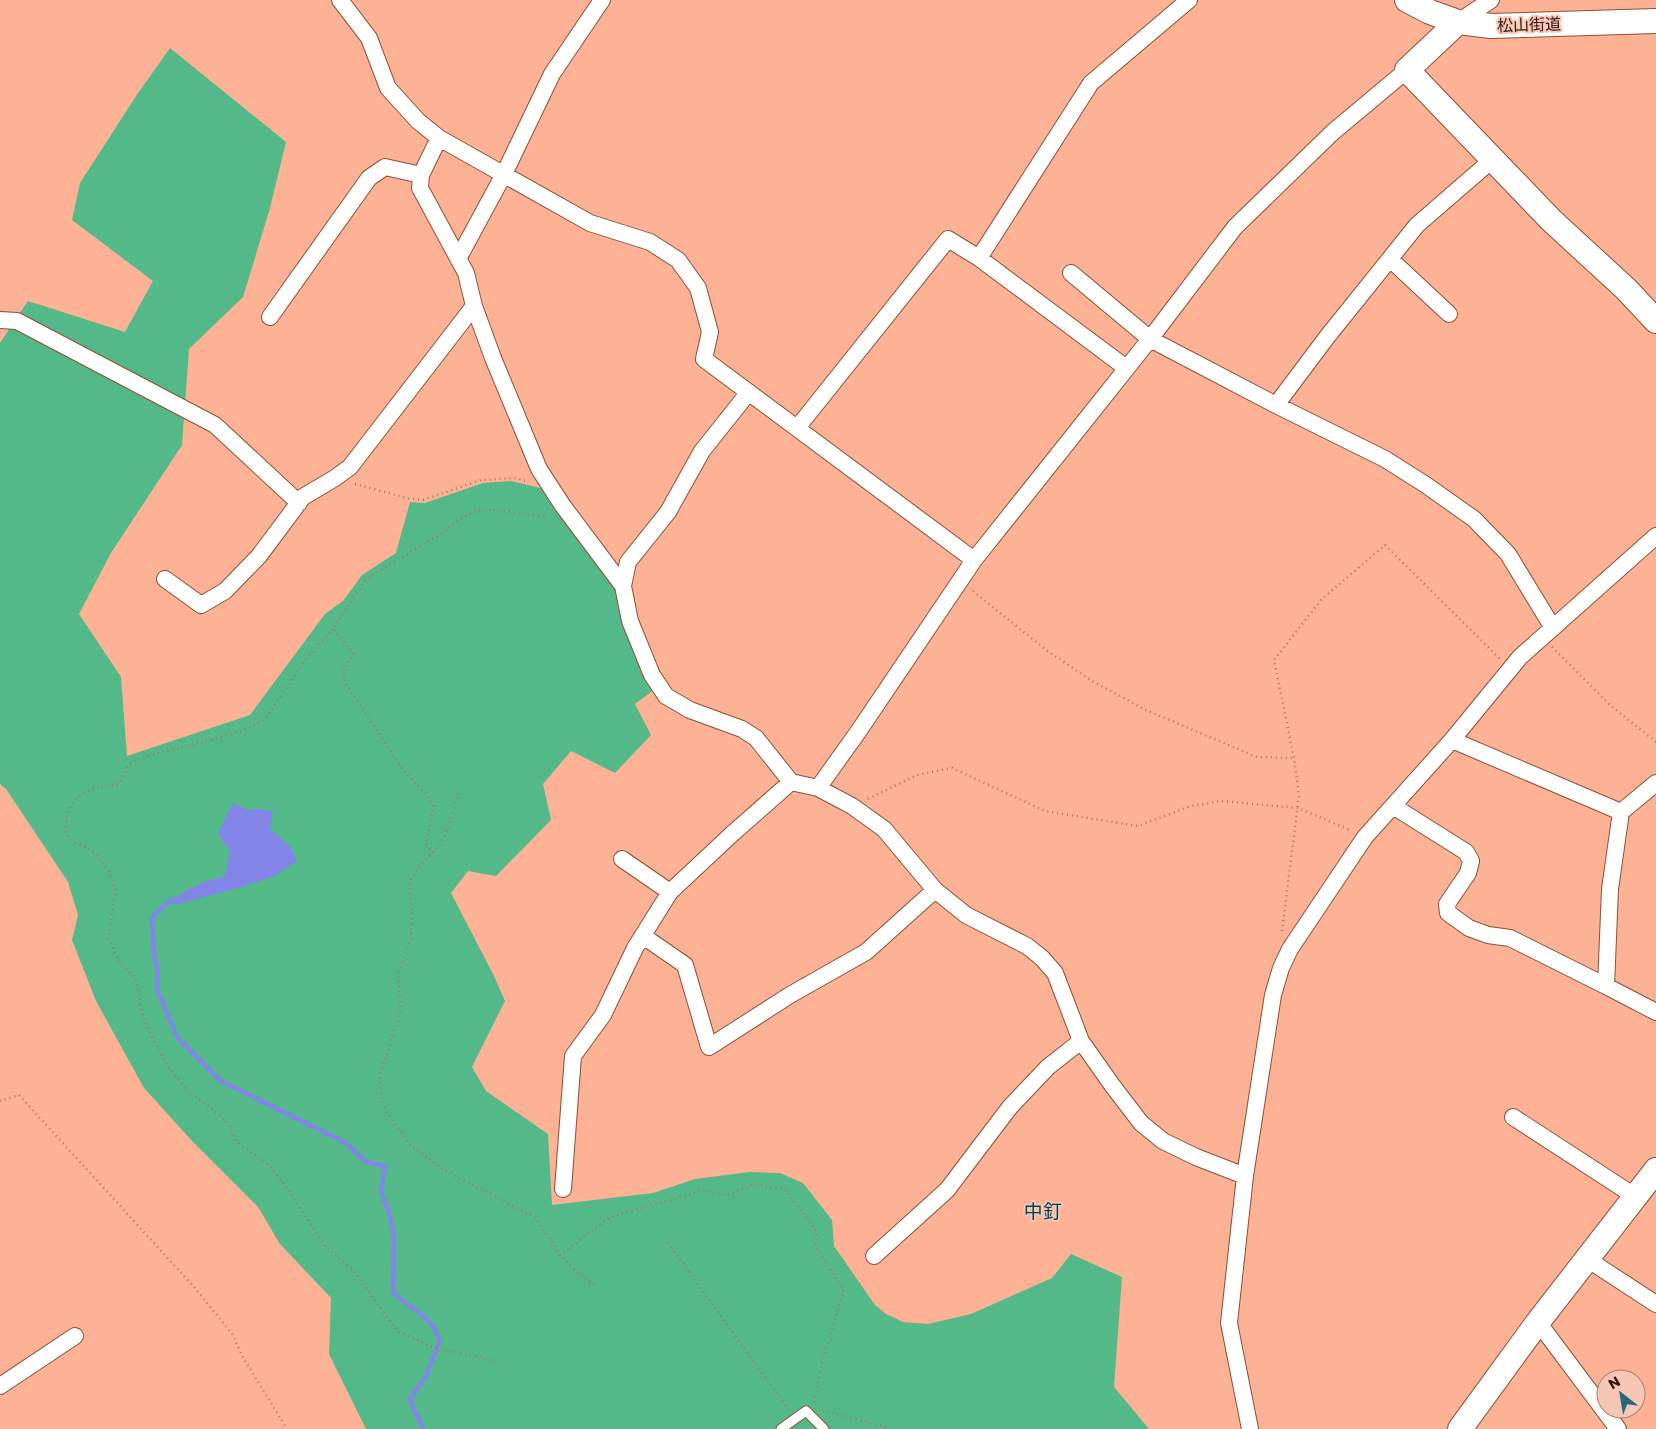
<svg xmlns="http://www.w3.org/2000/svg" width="1656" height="1429" font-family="Poppins,'Noto Sans JP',sans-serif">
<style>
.green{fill:#53b989}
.water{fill:#8384e7}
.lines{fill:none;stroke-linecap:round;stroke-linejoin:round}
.stream{stroke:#8384e7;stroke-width:4.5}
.lane-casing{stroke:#904e35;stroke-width:11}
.street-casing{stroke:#904e35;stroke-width:18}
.secondary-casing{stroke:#904e35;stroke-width:26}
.path{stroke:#ad745f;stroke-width:2.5;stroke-dasharray:1 4;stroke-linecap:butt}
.lane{stroke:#fff;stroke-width:9}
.street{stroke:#fff;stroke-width:16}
.secondary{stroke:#fff;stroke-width:24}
.labels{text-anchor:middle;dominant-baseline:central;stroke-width:4;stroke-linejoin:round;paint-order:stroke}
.street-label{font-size:16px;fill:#31150b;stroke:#f6c7b6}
.quarter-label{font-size:19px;fill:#084150;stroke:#f6c7b6}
</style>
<rect width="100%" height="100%" fill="#fdb195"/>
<path class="green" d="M170,48L286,142L270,208L243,297L189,349L182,445L111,553L79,614L121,677L127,756L250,715L325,614L343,601L362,575L396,553L410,502L425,503L483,483L511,481L553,491L615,575L659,686L635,704L651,735L615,773L571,751L543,784L551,820L496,876L468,871L451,893L495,978L505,1001L472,1067L486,1091L548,1134L552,1205L653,1193L695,1179L750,1172L780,1173L803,1183L832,1220L834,1246L875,1305L886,1314L903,1322L928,1324L971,1314L1052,1278L1071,1254L1122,1277L1114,1387L1149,1429H366L329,1354L331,1298L280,1244L258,1207L193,1142L144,1088L96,1001L72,940L78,915L68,882L6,789L0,784V343L28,301L125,332L153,281L72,220L80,183L136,96Z"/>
<path class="water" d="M233,803L248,810L261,809L273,812L270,829L290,846L297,861L275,876L234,889L174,905L170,900L201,883L225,876L230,851L218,834Z"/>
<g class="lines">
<path class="stream" d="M170,900L152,917L154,953L158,974L157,989L177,1037L221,1081L346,1143L365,1161L385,1167L381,1191L391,1219L394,1239L393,1293L423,1316L433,1326L440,1341L426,1376L410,1400L423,1429"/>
<defs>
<path id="lane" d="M781,1429L806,1411L824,1429"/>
<path id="street" d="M340,0L369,38L388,88L418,121L439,138L590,223L650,242L678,260L698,288L710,332L704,359L974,560
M1458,22L1491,0
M439,138L421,175L420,188L466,273L474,306L493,358L539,469L563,506L623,586L630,621L652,675L666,696L690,710L742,729L756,738L791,782L818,788L852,806L884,829L935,890L966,915L1027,946L1042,958L1055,973L1081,1041L1112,1085L1141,1123L1163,1141L1196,1157L1245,1176
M979,258L1091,83L1189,0
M458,259L504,174L552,74L602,0
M1390,259L1449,314
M1071,273L1150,339L1276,405L1385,459L1426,485L1474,519L1508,554L1553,628
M270,317L369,178L385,167L421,175
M0,320L17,321L215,425L299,503
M1276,405L1327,337L1417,225L1492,160
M797,428L948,239L979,258L1125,367
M165,579L201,605L225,591L259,556L303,497L335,478L350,467L474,306
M623,586L628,562L668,512L702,451L749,392
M1452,740L1621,812L1610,889L1606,986L1656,1012
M818,788L858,732L974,560L1150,339L1235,227L1333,132L1407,70
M1393,806L1466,852L1471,861L1468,873L1447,904L1448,913L1469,928L1488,935L1510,938L1606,986
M1621,812L1656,783
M622,859L670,892
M643,936L685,965L709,1047L790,995L866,952L935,890
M1513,1117L1636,1197
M563,1189L573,1056L603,1015L635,948L670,892L732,834L791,782
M874,1256L947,1190L1010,1107L1048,1067L1081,1041
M1587,1259L1656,1304
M1538,1322L1618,1429
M0,1386L75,1336
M1250,1429L1229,1323L1245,1176L1273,995L1281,968L1290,949L1365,837L1452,740L1520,657L1656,536"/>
<path id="secondary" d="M1407,0L1430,12L1458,22L1491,26L1656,21
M1458,22L1407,70L1551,220L1626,289L1656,321
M1460,1429L1538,1322L1656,1170"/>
</defs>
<use href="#lane" class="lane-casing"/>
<use href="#street" class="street-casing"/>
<use href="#secondary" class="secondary-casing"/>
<path class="path" d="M355,484L411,499L423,500L481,480L516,478L529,482
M973,591L1046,650L1092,681L1146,710L1257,757L1294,758
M333,629L305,660L268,715L259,723L246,730C220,737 194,744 168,751C156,754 142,756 131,763C123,768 127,780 117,784C110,788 102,785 95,788C73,795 62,814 67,835L74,842L90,849L98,856L110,873L116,891L108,937L120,963L136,979L144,1021L164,1060L187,1091L211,1108L229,1124L236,1141L270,1166L289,1191L325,1246L354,1271L392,1324L400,1332L433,1347L495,1361
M1552,647L1611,706L1656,742
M459,793L445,837L433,853L417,869L410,881L412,912L411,939L398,975L401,1010L380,1075L381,1093L387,1112L409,1144L444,1170L536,1218L560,1255L576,1271L597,1287
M868,799L917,775L952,768L1045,811L1138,826L1191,806L1222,801L1298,808L1352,831
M433,853L426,844L434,806L427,795L404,771L344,681V668L354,654L333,629L366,579L442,533L463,517L480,510H494L546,517
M1282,931L1299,795L1294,758L1274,660L1321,600L1385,545L1500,659
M0,1101L19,1095L194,1287L233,1335L242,1356L287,1429
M668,1243L789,1410
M560,1255L610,1217L705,1190L726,1195L755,1184L786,1190L817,1232L815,1246L844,1289L821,1367L814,1403
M822,1410L893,1429"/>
<use href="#lane" class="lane"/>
<use href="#street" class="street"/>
<use href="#secondary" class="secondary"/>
</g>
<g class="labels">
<g class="street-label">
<text transform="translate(1529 25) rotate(-2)">松山街道</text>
</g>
<g class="quarter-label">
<text x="1043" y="1211">中釘</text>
</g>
</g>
<g transform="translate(1621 1394) rotate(329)"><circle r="24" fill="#f6c7b6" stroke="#a78072"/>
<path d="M0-4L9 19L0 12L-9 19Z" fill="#27697c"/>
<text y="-8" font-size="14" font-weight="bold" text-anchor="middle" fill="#31150b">N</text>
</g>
</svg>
